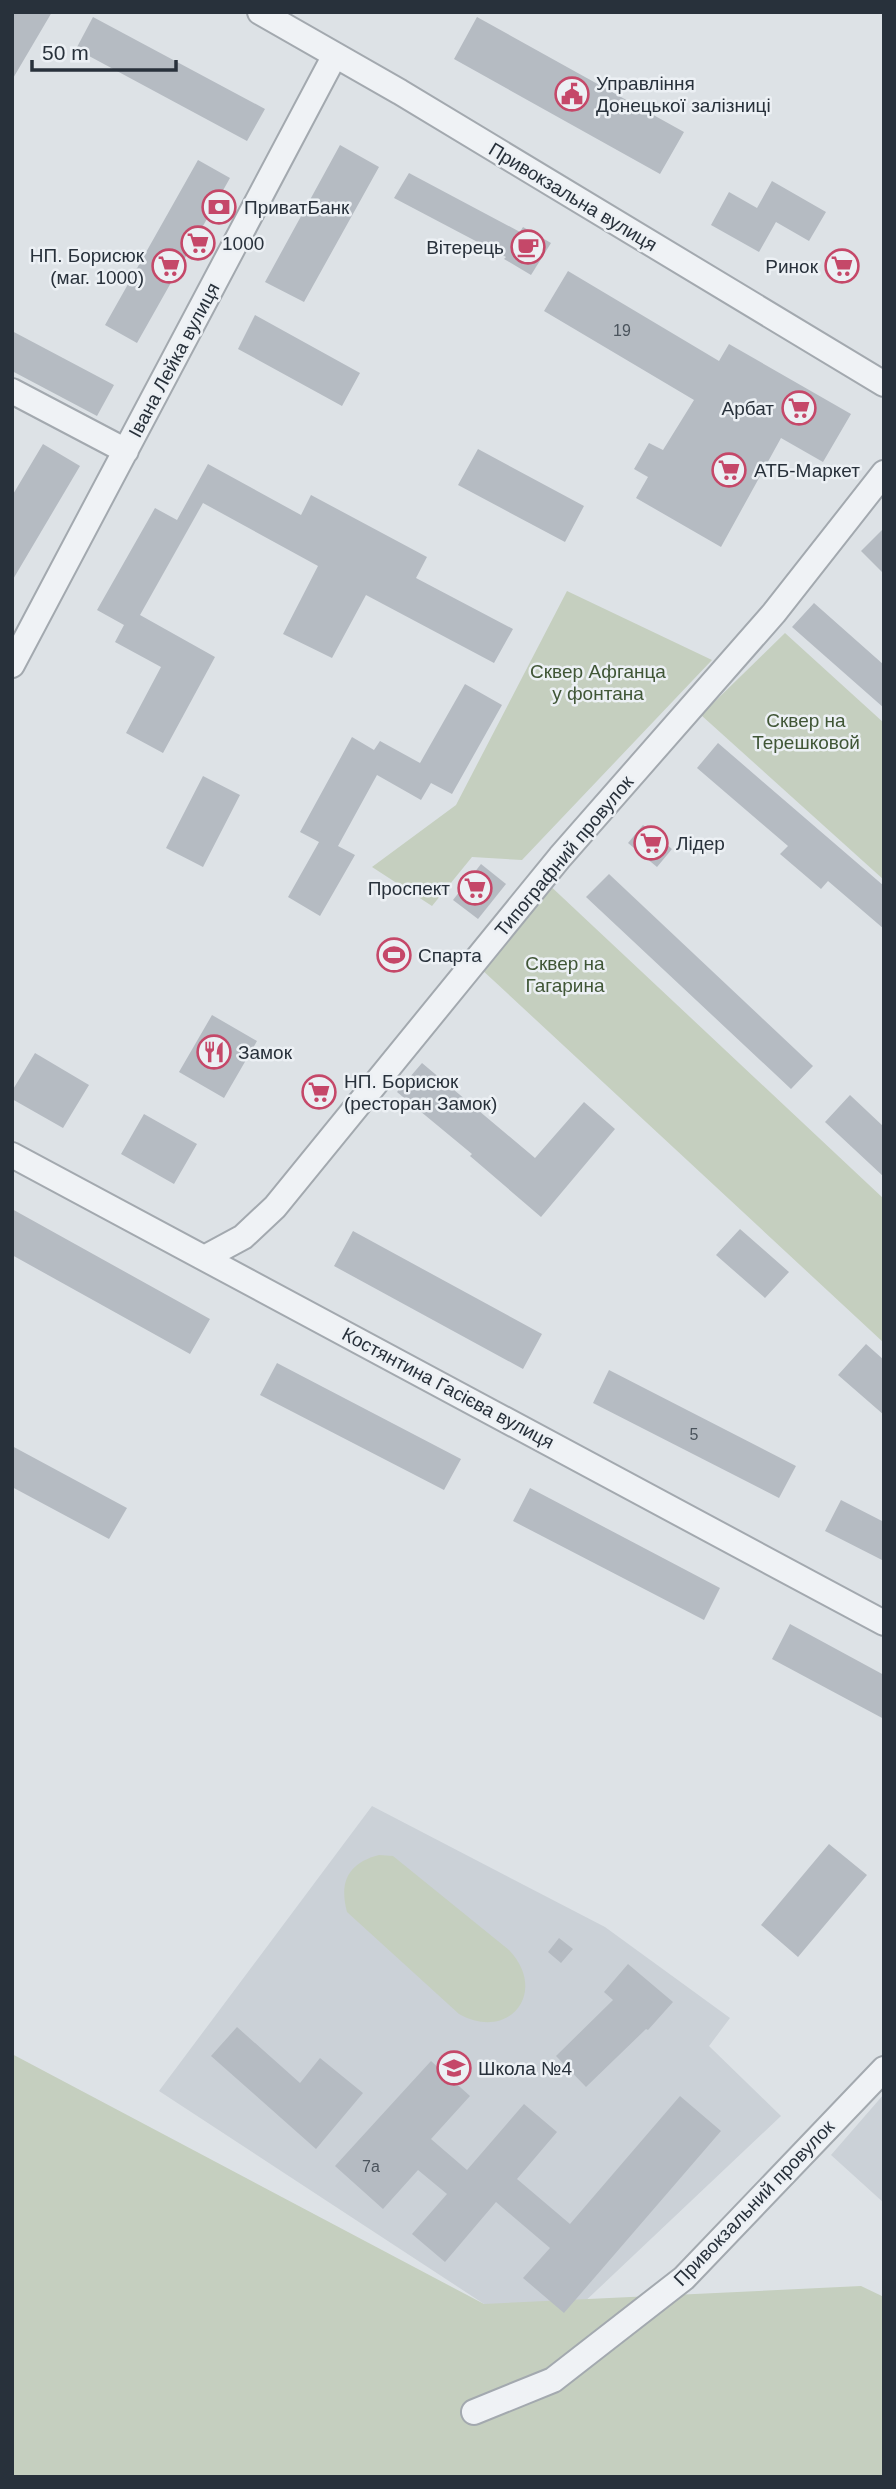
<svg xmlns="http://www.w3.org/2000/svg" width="896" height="2489" font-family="Arial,sans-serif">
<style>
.built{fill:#cbd1d7}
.green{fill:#c5cfbf}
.building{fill:#b5bbc2}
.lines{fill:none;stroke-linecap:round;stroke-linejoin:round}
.minor-casing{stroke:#a3a9af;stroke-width:28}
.minor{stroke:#eff2f5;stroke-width:24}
.labels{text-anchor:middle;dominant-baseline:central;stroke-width:5;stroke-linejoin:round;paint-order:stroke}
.number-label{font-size:16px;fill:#4b545d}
.poi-label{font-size:19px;fill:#28313b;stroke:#ecf0f4;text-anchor:start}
.street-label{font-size:19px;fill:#28313b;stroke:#ecf0f4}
.park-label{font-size:19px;fill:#405636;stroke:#ecf0f4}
</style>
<rect width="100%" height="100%" fill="#dde2e6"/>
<path class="built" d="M372,1806L605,1927L730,2018L709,2046L781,2116L542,2342L159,2091Z
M884,2094V2203L831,2155Z"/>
<path class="green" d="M567,591L712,660L522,860L472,857L432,906L372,867L456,805Z
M785,633L884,723V880L701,715Z
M545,881L884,1199V1343L480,968Z
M379,1855L393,1856L509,1950C549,1992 509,2042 459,2014L347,1912C339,1882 348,1863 379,1855Z
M12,2054L484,2304L861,2286L884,2297V2477H12Z"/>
<path class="building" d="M12,12H52L12,80Z
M93,17L265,109L247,141L76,49Z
M477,17L684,132L660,174L454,59Z
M340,145L379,167L304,302L265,282Z
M198,160L230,178L137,343L105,325Z
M409,173L520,232L523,227L551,243L531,275L504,259L506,257L394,198Z
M772,181L826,212L809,241L776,222L759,252L711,225L729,192L757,208Z
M568,271L719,361L729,344L851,414L823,462L781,438L721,547L636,498L648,477L634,469L649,443L663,450L694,400L544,311Z
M255,315L360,373L342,406L238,349Z
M12,331L114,385L97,416L12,371Z
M43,444L80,466L12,581V496Z
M478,449L584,506L565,542L458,485Z
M208,464L301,515L311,495L427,557L416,578L513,629L494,663L366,595L332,658L283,634L318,566L203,503L140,615L215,657L163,753L126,733L161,667L115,642L124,625L97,610L155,508L177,520Z
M884,528V574L861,551Z
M814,603L884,665V708L792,627Z
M465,684L502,705L452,794L431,783L421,800L377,775L338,846L355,855L320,916L288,897L319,842L300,832L352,737L374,750L380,741L420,763Z
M718,743L884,886V929L828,881L821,889L780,854L788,846L697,768Z
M203,776L240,795L203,867L166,848Z
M643,825L672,849L657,867L628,843Z
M481,864L506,884L478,919L453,900Z
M609,874L813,1066L791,1089L586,897Z
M212,1015L257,1041L224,1098L179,1072Z
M35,1053L89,1085L63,1128L12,1099V1091Z
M422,1063L535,1158L584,1102L615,1129L541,1217L470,1156L472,1154L397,1092Z
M850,1095L884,1127V1177L825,1122Z
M144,1114L197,1144L174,1184L121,1154Z
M12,1209L210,1319L190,1354L12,1255Z
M740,1229L789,1272L765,1298L716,1255Z
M353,1231L542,1334L523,1369L334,1266Z
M866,1344L884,1360V1415L838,1375Z
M277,1363L461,1459L444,1490L260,1395Z
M609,1370L796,1466L779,1498L593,1403Z
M12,1446L127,1508L109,1539L12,1487Z
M530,1488L720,1588L704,1620L513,1521Z
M841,1500L884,1522V1561L825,1531Z
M790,1624L884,1675V1719L772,1659Z
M829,1844L867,1875L798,1957L761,1925Z
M559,1938L573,1949L561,1963L548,1952Z
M628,1964L673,2002L648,2030L646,2029L586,2087L556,2056L613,2000L604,1992Z
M237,2027L300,2083L320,2058L363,2093L316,2149L211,2056Z
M431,2061L470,2096L431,2139L467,2170L524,2104L557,2132L517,2179L570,2224L680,2096L721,2131L564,2313L523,2278L550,2248L496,2202L445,2262L412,2234L447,2194L418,2170L383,2209L335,2166Z"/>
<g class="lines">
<defs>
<path id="minor" d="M260,12L400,92L884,384
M12,391L126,451
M12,665L335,55
M12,1155L884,1623
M206,1257L243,1237L275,1207L560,857L774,613L884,473
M474,2412L553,2380L684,2278L884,2069"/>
</defs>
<use href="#minor" class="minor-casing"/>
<use href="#minor" class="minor"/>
</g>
<defs>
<symbol id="civic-ring" viewBox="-11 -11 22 22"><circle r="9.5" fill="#ecf0f4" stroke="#c54869" stroke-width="1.5"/><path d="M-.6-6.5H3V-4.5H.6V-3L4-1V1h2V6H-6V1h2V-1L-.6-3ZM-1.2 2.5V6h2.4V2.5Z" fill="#c54869"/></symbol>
<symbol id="bank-ring" viewBox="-11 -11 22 22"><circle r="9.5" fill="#ecf0f4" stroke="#c54869" stroke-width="1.5"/><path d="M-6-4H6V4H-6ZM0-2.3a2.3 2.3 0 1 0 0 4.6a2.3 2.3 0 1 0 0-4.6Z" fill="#c54869"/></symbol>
<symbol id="supermarket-ring" viewBox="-11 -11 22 22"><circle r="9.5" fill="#ecf0f4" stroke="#c54869" stroke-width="1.5"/><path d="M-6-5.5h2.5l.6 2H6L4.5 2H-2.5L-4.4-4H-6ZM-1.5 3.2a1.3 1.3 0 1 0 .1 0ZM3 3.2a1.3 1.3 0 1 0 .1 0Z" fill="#c54869"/></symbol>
<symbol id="cafe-ring" viewBox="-11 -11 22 22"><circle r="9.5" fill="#ecf0f4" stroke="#c54869" stroke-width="1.5"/><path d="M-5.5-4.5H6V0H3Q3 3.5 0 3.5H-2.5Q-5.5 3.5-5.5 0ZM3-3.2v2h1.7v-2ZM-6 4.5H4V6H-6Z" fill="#c54869"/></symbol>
<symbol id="stadium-ring" viewBox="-11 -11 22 22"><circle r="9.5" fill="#ecf0f4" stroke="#c54869" stroke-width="1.5"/><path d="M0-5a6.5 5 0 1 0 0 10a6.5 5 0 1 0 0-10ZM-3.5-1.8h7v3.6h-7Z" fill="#c54869"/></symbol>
<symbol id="restaurant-ring" viewBox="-11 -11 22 22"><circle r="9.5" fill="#ecf0f4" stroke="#c54869" stroke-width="1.5"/><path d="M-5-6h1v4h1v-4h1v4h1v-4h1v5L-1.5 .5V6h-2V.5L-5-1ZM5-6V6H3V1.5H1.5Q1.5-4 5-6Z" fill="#c54869"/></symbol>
<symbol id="school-ring" viewBox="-11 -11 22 22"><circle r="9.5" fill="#ecf0f4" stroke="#c54869" stroke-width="1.5"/><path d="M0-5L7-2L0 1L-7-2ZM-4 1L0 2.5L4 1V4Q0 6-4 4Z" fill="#c54869"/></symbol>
</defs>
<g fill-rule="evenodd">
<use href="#civic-ring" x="553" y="75" width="38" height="38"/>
<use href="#bank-ring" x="200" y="188" width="38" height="38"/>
<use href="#supermarket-ring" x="179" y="224" width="38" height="38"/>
<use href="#cafe-ring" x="509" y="228" width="38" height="38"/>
<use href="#supermarket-ring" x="150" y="247" width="38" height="38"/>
<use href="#supermarket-ring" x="823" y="247" width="38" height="38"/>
<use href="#supermarket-ring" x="780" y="389" width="38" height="38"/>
<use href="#supermarket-ring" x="710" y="451" width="38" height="38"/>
<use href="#supermarket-ring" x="632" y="824" width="38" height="38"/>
<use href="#supermarket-ring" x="456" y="869" width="38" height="38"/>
<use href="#stadium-ring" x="375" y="936" width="38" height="38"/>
<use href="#restaurant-ring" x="195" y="1033" width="38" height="38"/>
<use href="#supermarket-ring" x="300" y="1073" width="38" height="38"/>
<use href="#school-ring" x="435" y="2049" width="38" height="38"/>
</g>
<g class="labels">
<g class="number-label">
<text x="622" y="330">19</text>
<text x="694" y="1434">5</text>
<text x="371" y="2166">7а</text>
</g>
<g class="poi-label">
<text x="596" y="83">Управління<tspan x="596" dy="22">Донецької залізниці</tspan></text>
<text x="244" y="207">ПриватБанк</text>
<text x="222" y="243">1000</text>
<text x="504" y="247" text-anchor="end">Вітерець</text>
<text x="144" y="255" text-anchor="end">НП. Борисюк<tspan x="144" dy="22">(маг. 1000)</tspan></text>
<text x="818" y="266" text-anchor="end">Ринок</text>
<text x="774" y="408" text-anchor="end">Арбат</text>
<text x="754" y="470">АТБ-Маркет</text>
<text x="676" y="843">Лідер</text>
<text x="450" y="888" text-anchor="end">Проспект</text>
<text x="418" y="955">Спарта</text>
<text x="238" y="1052">Замок</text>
<text x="344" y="1081">НП. Борисюк<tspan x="344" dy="22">(ресторан Замок)</tspan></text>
<text x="478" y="2068">Школа №4</text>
</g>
<g class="street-label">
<text transform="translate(573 197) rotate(31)">Привокзальна вулиця</text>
<text transform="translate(174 360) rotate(-62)">Івана Лейка вулиця</text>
<text transform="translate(564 856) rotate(-50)">Типографний провулок</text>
<text transform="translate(448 1388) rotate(28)">Костянтина Гасієва вулиця</text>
<text transform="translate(754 2203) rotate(-46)">Привокзальний провулок</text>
</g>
<g class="park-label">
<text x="598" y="671">Сквер Афганца<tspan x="598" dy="22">у фонтана</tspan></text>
<text x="806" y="720">Сквер на<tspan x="806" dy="22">Терешковой</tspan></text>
<text x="565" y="963">Сквер на<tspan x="565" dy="22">Гагарина</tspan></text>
</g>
</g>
<rect width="896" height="2489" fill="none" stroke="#28313b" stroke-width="28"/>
<path d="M32 60v10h144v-10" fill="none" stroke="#28313b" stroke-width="3.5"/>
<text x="42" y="60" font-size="21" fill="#28313b" stroke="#ecf0f4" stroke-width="5" paint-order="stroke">50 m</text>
</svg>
